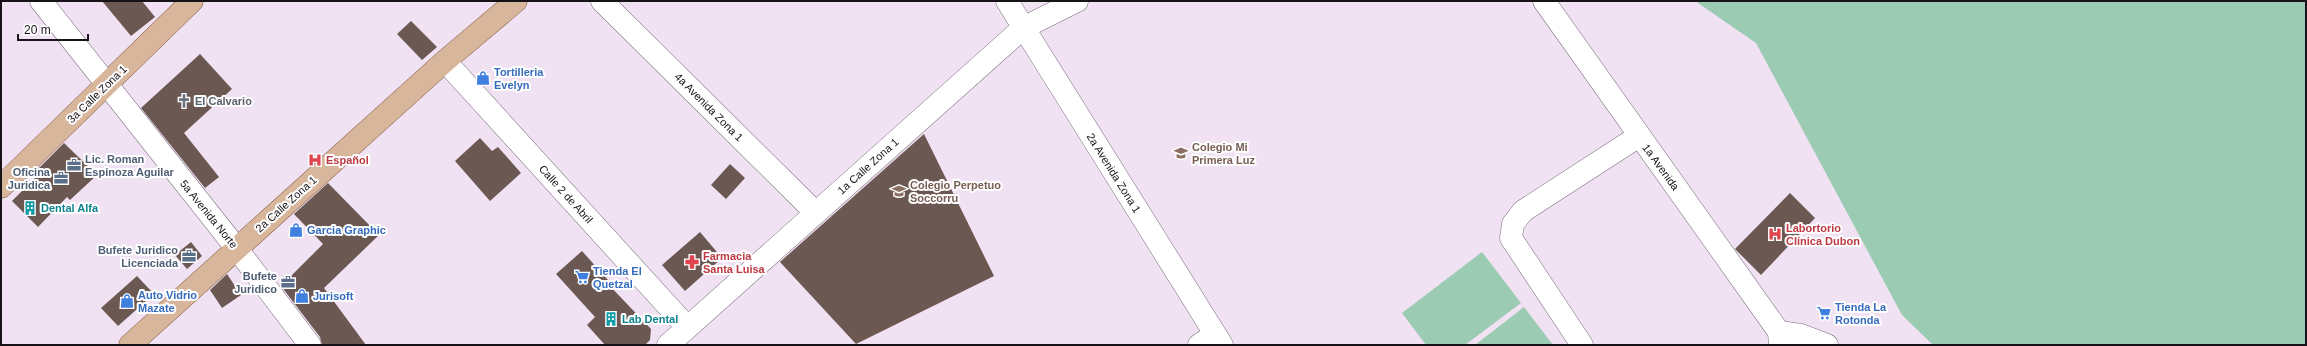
<svg xmlns="http://www.w3.org/2000/svg" width="2307" height="346" font-family="Helvetica,sans-serif">
<style>
.green{fill:#9bcbb3}
.building{fill:#6b5852}
.lines{fill:none;stroke-linecap:round;stroke-linejoin:round}
.minor-casing{stroke:#7b6f7e;stroke-width:23}
.major-casing{stroke:#845d43;stroke-width:23}
.minor{stroke:#fff;stroke-width:22}
.major{stroke:#d8b69c;stroke-width:22}
.labels{text-anchor:middle;dominant-baseline:central;stroke-width:4;stroke-linejoin:round;paint-order:stroke}
.shop-label{font-size:11px;font-weight:bold;fill:#366cbe;stroke:#fff;text-anchor:start}
.street-label{font-size:11px;fill:#171218;stroke:#fff}
.worship-label{font-size:11px;font-weight:bold;fill:#5b616d;stroke:#fff;text-anchor:start}
.education-label{font-size:11px;font-weight:bold;fill:#785e54;stroke:#fff;text-anchor:start}
.service-label{font-size:11px;font-weight:bold;fill:#4e5e75;stroke:#fff;text-anchor:end}
.health-label{font-size:11px;font-weight:bold;fill:#be3a42;stroke:#fff;text-anchor:start}
.culture-label{font-size:11px;font-weight:bold;fill:#0d838f;stroke:#fff;text-anchor:start}
</style>
<rect width="100%" height="100%" fill="#f1e2f3"/>
<path class="green" d="M1695,1H2306V345H1933L1902,315L1756,43Z
M1482,252L1521,303L1465,345H1426L1402,313Z
M1524,307L1553,345H1475Z"/>
<path class="building" d="M102,1H142L155,17L131,36Z
M411,21L437,47L422,60L397,34Z
M200,54L232,89L184,133L219,177L205,188L141,108Z
M924,134L994,276L856,344L780,262Z
M480,138L492,151L498,147L521,173L490,201L455,161Z
M64,143L97,175L70,200L67,197L38,227L12,201L42,171L39,168Z
M730,164L745,178L726,199L711,185Z
M328,183L379,235L324,288L366,345H322L320,337L281,286L323,244L294,214Z
M1790,193L1815,218L1761,275L1735,249Z
M700,232L722,258L685,291L662,265Z
M191,242L202,256L187,269L175,255Z
M582,251L608,280L606,282L651,329L650,340L645,345H605L587,325L595,317L556,274Z
M227,274L241,295L222,308L210,290Z
M137,276L154,294L118,326L101,308Z"/>
<g class="lines">
<defs>
<path id="minor" d="M41,1L237,249L310,345
M602,1L816,213
M1007,1L1222,345
M1544,1L1779,332L1780,345
M445,61L687,327
M1779,332L1801,335L1827,345
M668,345L1023,28L1077,1
M1199,345L1215,334
M1582,345L1511,238L1513,224L1523,211L1639,136"/>
<path id="major" d="M1,187L192,1
M130,345L445,61L516,1"/>
</defs>
<use href="#minor" class="minor-casing"/>
<use href="#major" class="major-casing"/>
<use href="#minor" class="minor"/>
<use href="#major" class="major"/>
</g>
<defs>
<symbol id="shop-bare" viewBox="-9 -9 18 18"><path d="M-5-2.5h2.3a2.7 3.5 0 0 1 5.4 0H5L5.5 6h-11ZM-1.5-2.5h3a1.5 2.3 0 0 0-3 0Z" fill="#3f7fe0" stroke="#fff" stroke-width="2.5" paint-order="stroke"/></symbol>
<symbol id="church-bare" viewBox="-9 -9 18 18"><path d="M-1.2-6h2.4v3.5h3.3v2.4h-3.3V6h-2.4V-.1h-3.3v-2.4h3.3Z" fill="#6b7280" stroke="#fff" stroke-width="2.5" paint-order="stroke"/></symbol>
<symbol id="university-bare" viewBox="-9 -9 18 18"><path d="M0-5L7-2L0 1L-7-2ZM-4 1L0 2.5L4 1V4Q0 6-4 4Z" fill="#8d6e63" stroke="#fff" stroke-width="2.5" paint-order="stroke"/></symbol>
<symbol id="hospital-bare" viewBox="-9 -9 18 18"><path d="M-5-5h3v3.5h4V-5h3V5h-3V1.5h-4V5h-3Z" fill="#e0444e" stroke="#fff" stroke-width="2.5" paint-order="stroke"/></symbol>
<symbol id="office-bare" viewBox="-9 -9 18 18"><path d="M-6-3h4V-5.5h4V-3h4V5H-6ZM-1-4.5V-3h2v-1.5ZM-6 0V1H6V0Z" fill="#5c6f8a" stroke="#fff" stroke-width="2.5" paint-order="stroke"/></symbol>
<symbol id="school-bare" viewBox="-9 -9 18 18"><path d="M0-5L7-2L0 1L-7-2ZM-4 1L0 2.5L4 1V4Q0 6-4 4Z" fill="#8d6e63" stroke="#fff" stroke-width="2.5" paint-order="stroke"/></symbol>
<symbol id="building-bare" viewBox="-9 -9 18 18"><path d="M-4-6H4V6H1V3H-1V6H-4ZM-2.5-4.3h1.7v1.8h-1.7ZM.8-4.3h1.7v1.8H.8ZM-2.5-1h1.7V.8h-1.7ZM.8-1h1.7V.8H.8Z" fill="#0f9aa8" stroke="#fff" stroke-width="2.5" paint-order="stroke"/></symbol>
<symbol id="pharmacy-bare" viewBox="-9 -9 18 18"><path d="M-2-6h4v4h4v4h-4v4h-4v-4h-4v-4h4Z" fill="#e0444e" stroke="#fff" stroke-width="2.5" paint-order="stroke"/></symbol>
<symbol id="supermarket-bare" viewBox="-9 -9 18 18"><path d="M-6-5.5h2.5l.6 2H6L4.5 2H-2.5L-4.4-4H-6ZM-1.5 3.2a1.3 1.3 0 1 0 .1 0ZM3 3.2a1.3 1.3 0 1 0 .1 0Z" fill="#3f7fe0" stroke="#fff" stroke-width="2.5" paint-order="stroke"/></symbol>
</defs>
<g fill-rule="evenodd">
<use href="#shop-bare" x="473" y="68" width="20" height="20"/>
<use href="#church-bare" x="174" y="91" width="20" height="20"/>
<use href="#university-bare" x="1171" y="143" width="20" height="20"/>
<use href="#hospital-bare" x="305" y="150" width="20" height="20"/>
<use href="#office-bare" x="64" y="155" width="20" height="20"/>
<use href="#office-bare" x="51" y="168" width="20" height="20"/>
<use href="#school-bare" x="889" y="181" width="20" height="20"/>
<use href="#building-bare" x="20" y="198" width="20" height="20"/>
<use href="#shop-bare" x="286" y="220" width="20" height="20"/>
<use href="#hospital-bare" x="1765" y="224" width="20" height="20"/>
<use href="#office-bare" x="179" y="246" width="20" height="20"/>
<use href="#pharmacy-bare" x="682" y="252" width="20" height="20"/>
<use href="#supermarket-bare" x="572" y="267" width="20" height="20"/>
<use href="#office-bare" x="278" y="272" width="20" height="20"/>
<use href="#shop-bare" x="292" y="286" width="20" height="20"/>
<use href="#shop-bare" x="117" y="291" width="20" height="20"/>
<use href="#supermarket-bare" x="1814" y="303" width="20" height="20"/>
<use href="#building-bare" x="601" y="309" width="20" height="20"/>
</g>
<g class="labels">
<g class="shop-label">
<text x="494" y="72">Tortilleria<tspan x="494" dy="13">Evelyn</tspan></text>
<text x="307" y="230">Garcia Graphic</text>
<text x="593" y="271">Tienda El<tspan x="593" dy="13">Quetzal</tspan></text>
<text x="138" y="295">Auto Vidrio<tspan x="138" dy="13">Mazate</tspan></text>
<text x="313" y="296">Jurisoft</text>
<text x="1835" y="307">Tienda La<tspan x="1835" dy="13">Rotonda</tspan></text>
</g>
<g class="street-label">
<text transform="translate(97 94) rotate(-44)">3a Calle Zona 1</text>
<text transform="translate(709 107) rotate(45)">4a Avenida Zona 1</text>
<text transform="translate(868 166) rotate(-42)">1a Calle Zona 1</text>
<text transform="translate(1661 167) rotate(54)">1a Avenida</text>
<text transform="translate(1114 173) rotate(58)">2a Avenida Zona 1</text>
<text transform="translate(566 194) rotate(48)">Calle 2 de Abril</text>
<text transform="translate(286 204) rotate(-42)">2a Calle Zona 1</text>
<text transform="translate(209 214) rotate(51)">5a Avenida Norte</text>
</g>
<g class="worship-label">
<text x="195" y="101">El Calvario</text>
</g>
<g class="education-label">
<text x="1192" y="147">Colegio Mi<tspan x="1192" dy="13">Primera Luz</tspan></text>
<text x="910" y="185">Colegio Perpetuo<tspan x="910" dy="13">Soccorru</tspan></text>
</g>
<g class="service-label">
<text x="85" y="159" text-anchor="start">Lic. Roman<tspan x="85" dy="13">Espinoza Aguilar</tspan></text>
<text x="50" y="172">Oficina<tspan x="50" dy="13">Juridica</tspan></text>
<text x="178" y="250">Bufete Juridico<tspan x="178" dy="13">Licenciada</tspan></text>
<text x="277" y="276">Bufete<tspan x="277" dy="13">Juridico</tspan></text>
</g>
<g class="health-label">
<text x="326" y="160">Español</text>
<text x="1786" y="228">Labortorio<tspan x="1786" dy="13">Clínica Dubon</tspan></text>
<text x="703" y="256">Farmacia<tspan x="703" dy="13">Santa Luisa</tspan></text>
</g>
<g class="culture-label">
<text x="41" y="208">Dental Alfa</text>
<text x="622" y="319">Lab Dental</text>
</g>
</g>
<rect width="2307" height="346" fill="none" stroke="#171218" stroke-width="4"/>
<path d="M18 34v6h70v-6" fill="none" stroke="#171218" stroke-width="2"/>
<text x="24" y="34" font-size="12" fill="#171218" stroke="#ffffff" stroke-width="3" paint-order="stroke">20 m</text>
</svg>
